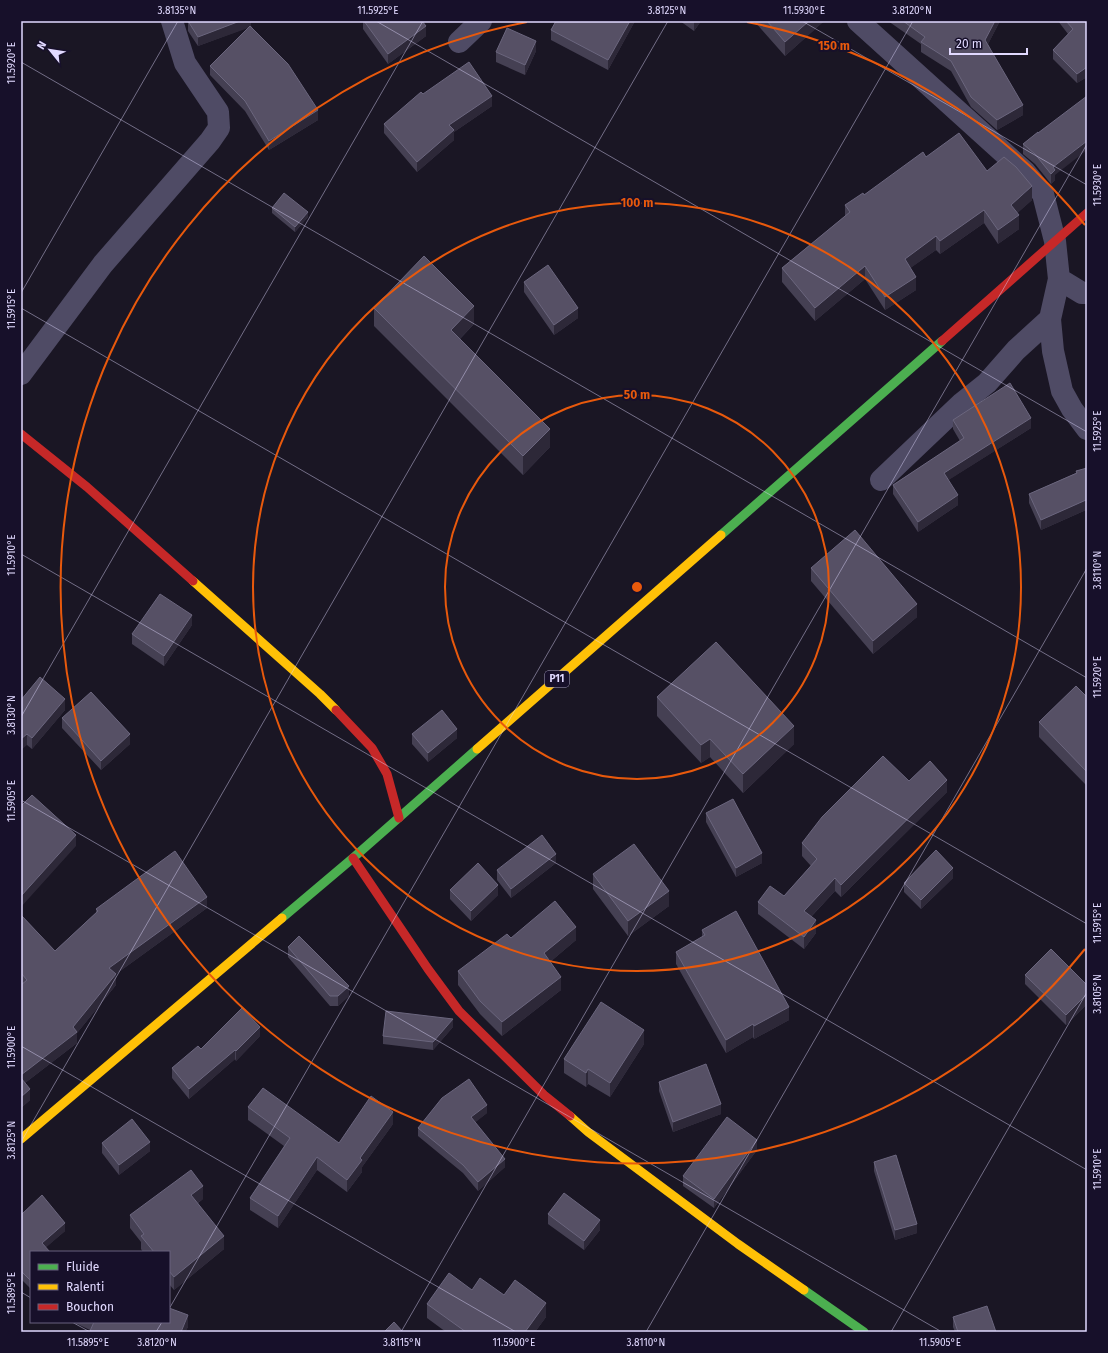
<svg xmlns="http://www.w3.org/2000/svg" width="1108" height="1353" font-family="'Fira Sans',sans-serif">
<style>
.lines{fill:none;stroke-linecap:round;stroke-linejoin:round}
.street{stroke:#4f4b65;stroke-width:22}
.fast{stroke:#4caf50;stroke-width:9}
.slow{stroke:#ffc107;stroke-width:9}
.jam{stroke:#c62828;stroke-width:9}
.wall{fill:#454053}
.shaded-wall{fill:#2d2838}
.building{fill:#565065;stroke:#6b667e}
.ticks{fill:none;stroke:#e1d9ff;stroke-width:1;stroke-opacity:0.45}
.ring{fill:none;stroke:#e8590c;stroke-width:2}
.labels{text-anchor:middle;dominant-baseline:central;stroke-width:4;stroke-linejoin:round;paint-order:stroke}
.shield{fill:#17102a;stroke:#a49dbf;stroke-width:1}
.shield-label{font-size:10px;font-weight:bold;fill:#e1d9ff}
.centre{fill:#e8590c;stroke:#17102a;stroke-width:2}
.ring-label{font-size:12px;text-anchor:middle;font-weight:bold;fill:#e8590c;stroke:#17102a;stroke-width:4;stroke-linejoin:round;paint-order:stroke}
.neatline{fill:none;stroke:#e1d9ff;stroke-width:1.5}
.ticks-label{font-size:10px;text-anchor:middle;fill:#e1d9ff}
</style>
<rect width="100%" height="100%" fill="#1a1624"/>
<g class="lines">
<path class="street" d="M858,21L1025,172L1043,194L1055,241L1059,279L1050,319L1053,351L1062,391L1072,409L1087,429
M459,42L481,21
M1059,279L1082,293H1087
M21,374L103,264L210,141L219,128L218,112L185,63L172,21
M881,480L962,403L987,383L1016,350L1050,319"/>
<path class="fast" d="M721,535L942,341
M282,918L353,858L477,749
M804,1290L864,1332"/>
<path class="slow" d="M193,581L320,694L336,710
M477,749L721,535
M570,1116L588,1132L738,1244L804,1290
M21,1139L282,918"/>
<path class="jam" d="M942,341L1087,213
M21,434L87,487L193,581
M336,710L372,748L387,774L399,818
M353,858L428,969L459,1011L544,1095L570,1116"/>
</g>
<path class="wall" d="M188,21H251V26L318,120L269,150L245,111L210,75V66L249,27L198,46L188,31Z
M363,21H364L426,36L388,64L363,29Z
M556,21H635L608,70L551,40V30Z
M680,21H701L694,31Z
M754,21H824L785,56Z
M888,21H1000L988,44L1023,115L997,130L971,107L951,71L921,52V44Z
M1058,21H1087V77L1077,83L1053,59V50L1068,34Z
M536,51L525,75L496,62V52Z
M423,94L492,106L454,132V140L417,172L384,133V124Z
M1038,132L1055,175V180L1051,184L1035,164L1023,154V144Z
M926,157L987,171L1032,200L1017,213L1019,229L998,244L984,223L940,254L936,250L910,268L916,290L885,310L865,279L815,321L782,282V268L845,216V205L864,195Z
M272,208L308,217L295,232L272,213Z
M524,282L578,318L554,335L524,292Z
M374,308L474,324L460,339L550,447L523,475L374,326Z
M953,420L1031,428L948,480L958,505L918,532L893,494V485L960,441L953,429Z
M1087,468V513L1086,510L1041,530L1029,503V494L1076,473V471Z
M811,568L917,617L873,654L811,581Z
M192,625L164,666L132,644V634Z
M657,697L794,744L743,793L710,757L701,763L657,716Z
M1087,697V786L1039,737V722Z
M21,700L65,710L32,749L27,745Z
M62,718L130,744L101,770L62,728Z
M412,734L457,738L428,762L412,744Z
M909,781L947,792L841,897L835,891L811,917L816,933L804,949L758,914V902L784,896L811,866L802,856V843Z
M706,813L762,863L736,877L706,822Z
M556,863L511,898L497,880V870Z
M593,874L669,906L628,936L593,889Z
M953,878L921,909L904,892V883Z
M450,890L498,895L471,921L450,899Z
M207,908L116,974V985L77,1033V1043L25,1083L30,1100L21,1108V915L55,951L96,913V909Z
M702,930L789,1020L754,1039L753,1037L726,1053L676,964V952L702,937Z
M511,938L576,940L550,962L561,990L502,1036L480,1014L458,985V971Z
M288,947L349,996L338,1006H330L288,957Z
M1025,975L1087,985V1004L1066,1025L1025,984Z
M453,1027L433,1050L383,1044V1036Z
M260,1036L236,1061L235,1059L189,1099L172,1078V1068L201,1049Z
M644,1044L610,1097L588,1084L586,1087L564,1073V1059Z
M659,1082L721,1114L673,1132L659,1091Z
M248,1107L339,1143L393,1124L362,1167V1172L347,1192L317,1170L278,1228L250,1210V1198L284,1146L248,1120Z
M487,1113L475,1122L505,1167L478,1191L463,1173L418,1136V1128Z
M102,1143L150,1151L119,1175L102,1153Z
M757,1150L714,1208L683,1186V1176Z
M874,1162L917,1233L895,1240L874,1171Z
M203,1199L198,1203L224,1249L174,1290L169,1284V1252H143L141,1249V1242L130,1228V1215Z
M548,1214L600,1230L584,1250L548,1224Z
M21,1215L65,1231L46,1247L31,1252V1289L21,1279Z
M504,1295L546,1317L535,1332H446L427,1318V1304Z
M953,1317L996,1332H955L953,1327Z
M73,1322H169L188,1327L185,1332H90V1330Z"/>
<path class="shaded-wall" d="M240,21H251V27L198,46V37Z
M630,21H635L608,70V60Z
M695,21H701L694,31V22Z
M809,21H824L785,56V42Z
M995,21H1000L985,50V40Z
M426,26V36L388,64V54Z
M536,41V51L525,75V65Z
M1087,67V77L1077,83V74Z
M492,96V106L454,132V140L417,172V162L449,125Z
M1023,105V115L997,130V120Z
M318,110V120L269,150V141Z
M1087,141V150L1055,175V180L1051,184V174L1053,167Z
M1032,186V200L1011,219V205Z
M984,210V223L940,254V241Z
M308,212V217L295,232V227Z
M1019,215V229L998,244V230Z
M936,236V250L905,272V259Z
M865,266V279L815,321V308Z
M916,277V290L885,310V297Z
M474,306V324L451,348V330Z
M578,308V318L554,335V325Z
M1031,418V428L944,483V473Z
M550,429V447L523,475V456Z
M958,495V505L918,532V522Z
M1086,500V510L1041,530V520Z
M917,604V617L873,654V641Z
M192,615V625L164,666V656Z
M65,699V710L32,749V738Z
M794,726V744L743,793V774Z
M457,729V738L428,762V753Z
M27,734V745L21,750V739Z
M130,734V744L101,770V761Z
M710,739V757L701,763V745Z
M947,780V792L841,897V885Z
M76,835V846L21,907V896Z
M762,853V863L736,877V868Z
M556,854V863L511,898V889Z
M953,868V878L921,909V900Z
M835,878V891L804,924V911Z
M498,885V895L471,921V911Z
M669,891V906L628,936V921Z
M207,897V908L116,974V985L77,1033V1043L21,1086V1075L73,1027L109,968Z
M816,920V933L804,949V937Z
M576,927V940L544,967V953Z
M561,977V990L502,1036V1022Z
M349,986V996L338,1006V996Z
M1087,994V1004L1066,1025V1015Z
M789,1007V1020L754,1039V1026Z
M453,1019V1027L433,1050V1042Z
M753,1024V1037L726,1053V1040Z
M260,1027V1036L236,1061V1051Z
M644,1030V1044L610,1097V1083Z
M235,1050V1059L189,1099V1089Z
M588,1069V1084L586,1087V1073Z
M30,1089V1100L21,1108V1097Z
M721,1104V1114L673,1132V1122Z
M487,1105V1113L471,1126V1117Z
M393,1112V1124L362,1167V1172L347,1192V1180L360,1158Z
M757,1140V1150L714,1208V1199Z
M150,1142V1151L119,1175V1165Z
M317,1157V1170L278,1228V1216Z
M505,1159V1167L478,1191V1182Z
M203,1186V1199L191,1208V1195Z
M600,1220V1230L584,1250V1241Z
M65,1223V1231L42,1251V1243Z
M917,1224V1233L895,1240V1230Z
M224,1236V1249L174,1290V1277Z
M546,1303V1317L535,1332H525Z
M188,1315V1327L185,1332H181Z"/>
<path class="building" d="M188,21H240L198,37Z
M364,21H422L426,26L388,54Z
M556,21H630L608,60L551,30Z
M767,21H809L785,42Z
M903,21H995L985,40L1023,105L997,120L971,97L951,61L921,42L925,37Z
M1066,21H1087V67L1077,74L1053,50L1073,29Z
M250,26L288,64L318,110L269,141L245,101L210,66Z
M507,28L536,41L525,65L496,52Z
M469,62L492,96L449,125L454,130L417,162L384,124L421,92L423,94Z
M1087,96V141L1053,167L1055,170L1051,174L1035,154L1023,144L1038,132V133Z
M959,133L987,171L1004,157L1016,167L1032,186L1011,205L1019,215L998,230L984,210L940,241L936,236L905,259L916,277L885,297L865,266L815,308L782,268L850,212L845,205L863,193L864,195L923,152L926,157Z
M284,193L308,212L295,227L272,208Z
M424,256L474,306L451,330L550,429L523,456L374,308Z
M548,265L578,308L554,325L524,282Z
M1010,383L1031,418L944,473L958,495L918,522L893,485L964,438L953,420Z
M1087,468V503L1086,500L1041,520L1029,494L1077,473L1076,471Z
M855,530L917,604L873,641L811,568Z
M160,594L192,615L164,656L132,634Z
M716,642L794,726L743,774L710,739L701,745L657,697Z
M40,677L65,699L32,738L27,734L21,739V700Z
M1076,686L1087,697V772L1039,722Z
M91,692L130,734L101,761L62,718Z
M442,710L457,729L428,753L412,734Z
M883,756L909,781L930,761L947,780L841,885L835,878L804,911L816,920L804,937L758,902L770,886L784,896L817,859L802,843L822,817Z
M32,795L76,835L21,896V806Z
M733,799L762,853L736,868L706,813Z
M542,835L556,854L511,889L497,870Z
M634,844L669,891L628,921L593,874Z
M936,850L953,868L921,900L904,883Z
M175,851L207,897L109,968L116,974L73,1027L77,1032L21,1075V985L27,980L21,973V915L55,951L98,911L96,909Z
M478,863L498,885L471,911L450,890Z
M555,901L576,927L544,953L561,977L502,1022L480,1001L458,971L507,934L511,938Z
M736,911L789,1007L754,1026L753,1024L726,1040L676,952L705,935L702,930Z
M299,936L349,986L338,996H330L288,947Z
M1051,949L1087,985V994L1066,1015L1025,975Z
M601,1002L644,1030L610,1083L588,1069L586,1073L564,1059Z
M242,1008L260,1027L236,1051L235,1050L189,1089L172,1068L198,1046L201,1049Z
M386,1011L453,1019L433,1042L383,1036Z
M706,1064L721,1104L673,1122L659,1082Z
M21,1078L30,1089L21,1097Z
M469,1079L487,1105L471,1117L505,1159L478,1182L463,1165L418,1128L442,1098Z
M263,1088L339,1143L371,1096L393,1112L360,1158L362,1160L347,1180L317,1157L278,1216L250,1198L290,1138L248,1107Z
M727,1117L757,1140L714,1199L683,1176Z
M132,1119L150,1142L119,1165L102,1143Z
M896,1155L917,1224L895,1230L874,1162Z
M191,1170L203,1186L191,1195L224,1236L174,1277L169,1271V1252H154L141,1236L144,1234L130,1215Z
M564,1193L600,1220L584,1241L548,1214Z
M42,1195L65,1223L42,1243L50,1252H31V1281L21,1271V1215Z
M449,1273L472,1290L480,1278L504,1295L515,1280L546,1303L525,1332H466L427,1304Z
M987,1306L996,1332H958L953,1317Z
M169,1308L188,1315L181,1332H94L90,1331L94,1322H169Z
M394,1322L403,1332H384Z"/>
<path class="ticks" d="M376,21L1087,432M802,21L1087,185M21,62L1087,678M21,293L178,21M21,308L1087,924M21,554L1087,1170M21,717L423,21M21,800L942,1332M21,1046L516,1332M21,1142L668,21M21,1292L31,1298M169,1309L913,21M72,1322L90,1332M156,1332L162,1322M401,1332L1087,144M646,1332L1087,568M891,1332L1087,992"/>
<g class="ring">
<circle cx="637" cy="587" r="192"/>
<circle cx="637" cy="587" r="384"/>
<path d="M1085 949A576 576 0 1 1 527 22M747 22A576 576 0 0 1 1085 225"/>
</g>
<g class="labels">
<rect class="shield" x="545" y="671" width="24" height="16" rx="3"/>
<g class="shield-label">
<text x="557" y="679">P11</text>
</g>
</g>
<circle cx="637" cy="587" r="6" class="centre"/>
<g class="ring-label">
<text x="834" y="50">150 m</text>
<text x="637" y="207">100 m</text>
<text x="637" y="399">50 m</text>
</g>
<rect width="1108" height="1353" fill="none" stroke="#17102a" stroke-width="44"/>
<rect x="30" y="1251" width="140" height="72" fill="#17102a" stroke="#68607f"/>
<rect x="38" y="1264" width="20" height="6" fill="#4caf50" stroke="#68607f"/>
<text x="66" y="1271" font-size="12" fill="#e1d9ff">Fluide</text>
<rect x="38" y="1284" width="20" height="6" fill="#ffc107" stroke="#68607f"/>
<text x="66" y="1291" font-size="12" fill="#e1d9ff">Ralenti</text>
<rect x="38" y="1304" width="20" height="6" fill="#c62828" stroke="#68607f"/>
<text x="66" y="1311" font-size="12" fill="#e1d9ff">Bouchon</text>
<g transform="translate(50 50) rotate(300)" stroke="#17102a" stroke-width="3" paint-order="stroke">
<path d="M0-3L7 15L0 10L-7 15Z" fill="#e1d9ff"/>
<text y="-6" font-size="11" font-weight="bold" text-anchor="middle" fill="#e1d9ff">N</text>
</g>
<path d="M950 48v6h77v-6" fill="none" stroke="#e1d9ff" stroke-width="2"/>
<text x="956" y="48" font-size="12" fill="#e1d9ff" stroke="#17102a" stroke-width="3" paint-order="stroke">20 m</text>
<rect x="22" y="22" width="1064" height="1309" class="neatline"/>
<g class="ticks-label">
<text x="177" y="14">3.8135°N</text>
<text x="378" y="14">11.5925°E</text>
<text x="667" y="14">3.8125°N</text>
<text x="804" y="14">11.5930°E</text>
<text x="912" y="14">3.8120°N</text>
<text transform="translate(11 63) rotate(-90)" y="4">11.5920°E</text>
<text transform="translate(1097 185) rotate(-90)" y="4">11.5930°E</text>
<text transform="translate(11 309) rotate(-90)" y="4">11.5915°E</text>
<text transform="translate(1097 431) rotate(-90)" y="4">11.5925°E</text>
<text transform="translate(11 555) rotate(-90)" y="4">11.5910°E</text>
<text transform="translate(1097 570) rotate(-90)" y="4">3.8110°N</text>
<text transform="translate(1097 677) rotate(-90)" y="4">11.5920°E</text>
<text transform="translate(11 715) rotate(-90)" y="4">3.8130°N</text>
<text transform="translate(11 801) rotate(-90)" y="4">11.5905°E</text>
<text transform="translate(1097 923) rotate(-90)" y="4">11.5915°E</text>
<text transform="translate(1097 994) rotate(-90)" y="4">3.8105°N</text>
<text transform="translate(11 1047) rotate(-90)" y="4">11.5900°E</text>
<text transform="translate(11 1140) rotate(-90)" y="4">3.8125°N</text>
<text transform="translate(1097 1169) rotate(-90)" y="4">11.5910°E</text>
<text transform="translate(11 1293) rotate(-90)" y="4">11.5895°E</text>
<text x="88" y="1346">11.5895°E</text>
<text x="157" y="1346">3.8120°N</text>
<text x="402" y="1346">3.8115°N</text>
<text x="514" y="1346">11.5900°E</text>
<text x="646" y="1346">3.8110°N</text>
<text x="940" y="1346">11.5905°E</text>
</g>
</svg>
